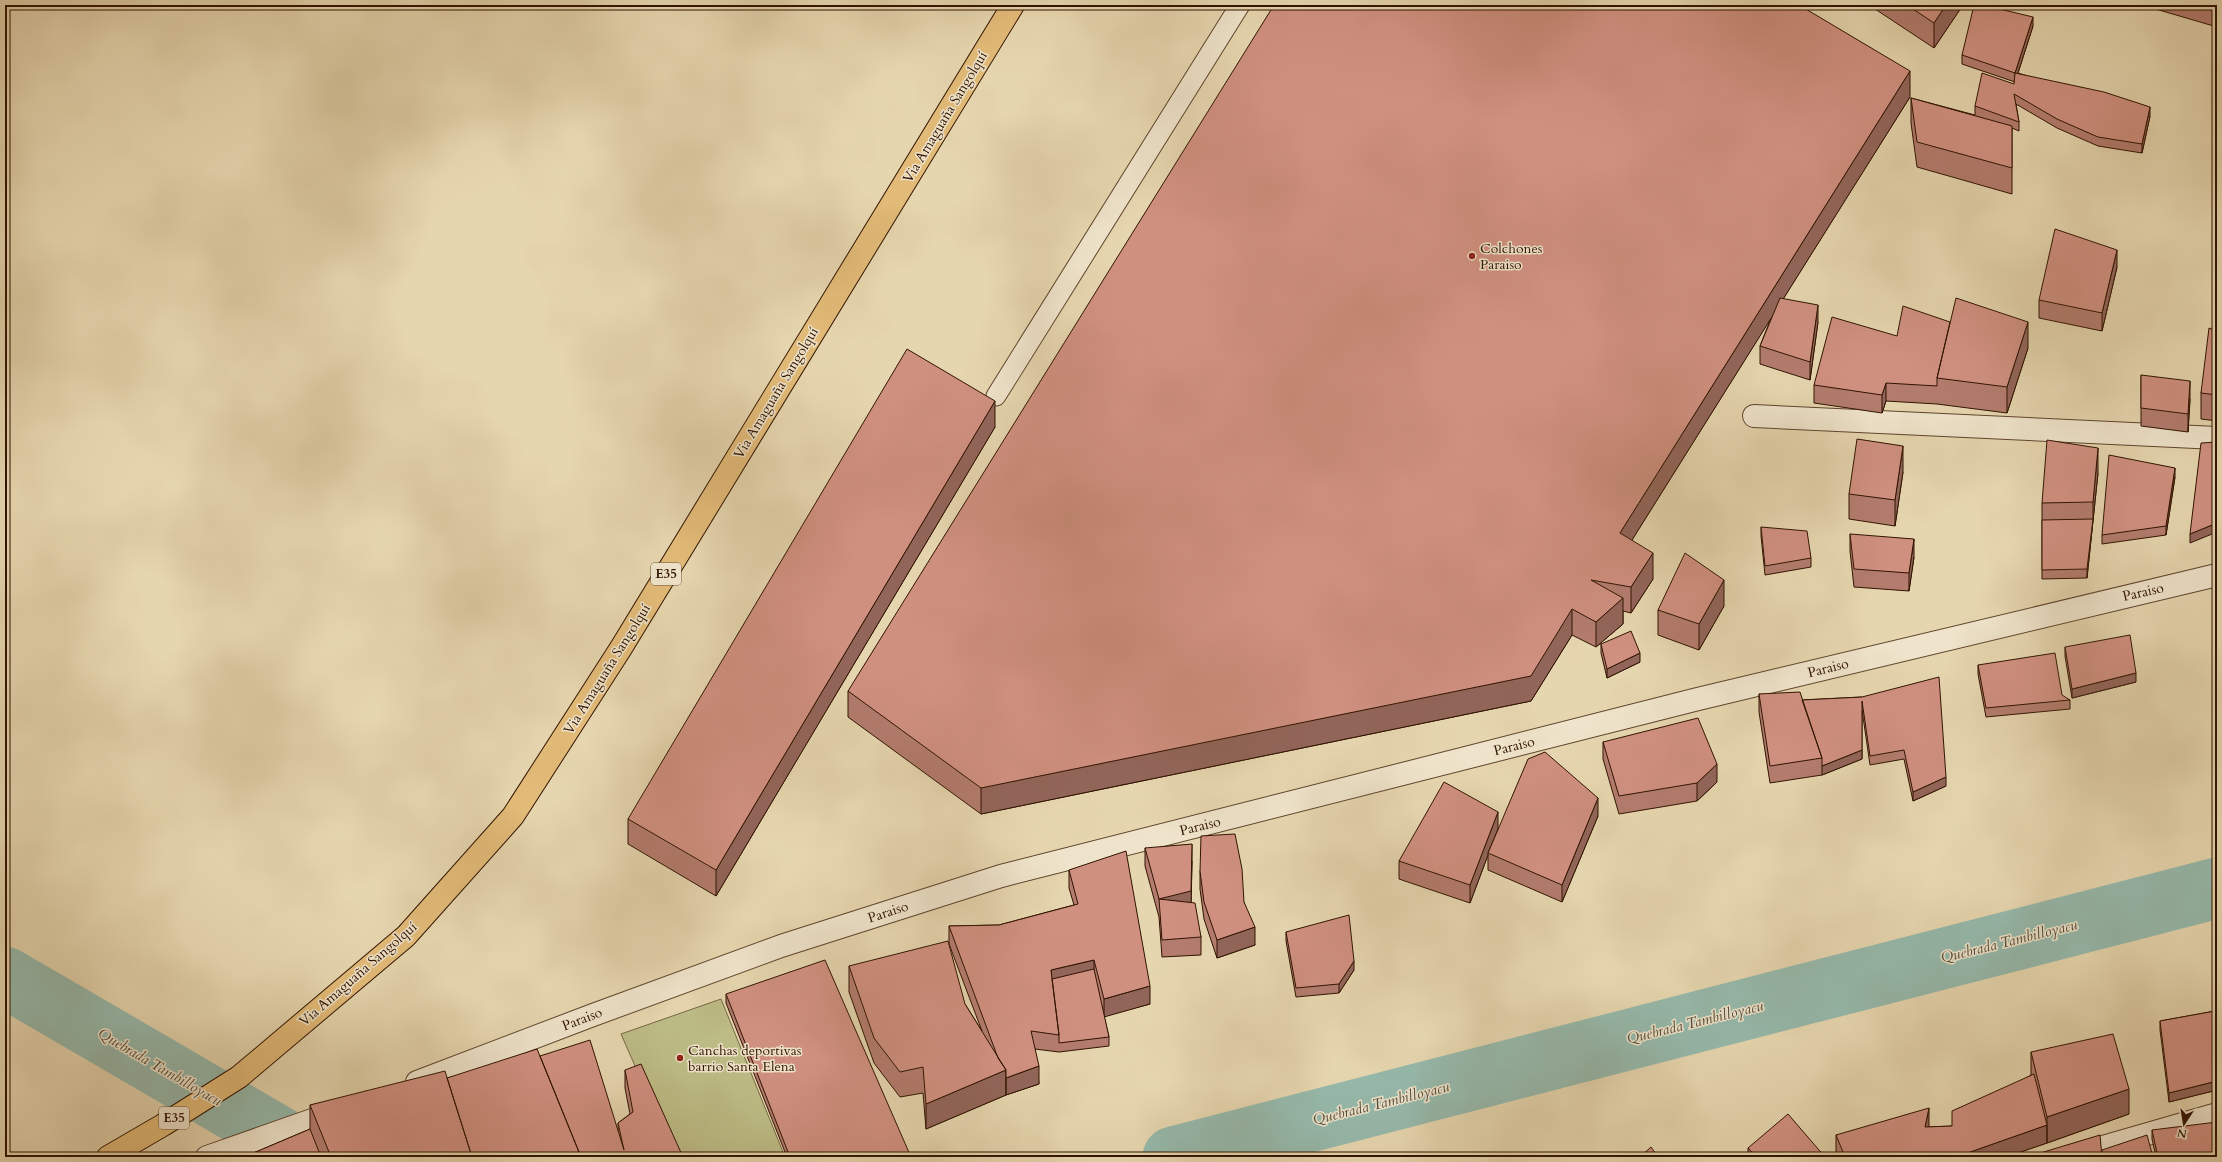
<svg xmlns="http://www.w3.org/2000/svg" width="2222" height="1162" font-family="Cardo,serif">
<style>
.green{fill:#bdbc86;stroke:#766843}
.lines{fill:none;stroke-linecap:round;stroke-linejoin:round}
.river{stroke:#96b9ab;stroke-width:61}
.service-casing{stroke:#5e442c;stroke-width:21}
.minor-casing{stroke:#5e442c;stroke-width:24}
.tertiary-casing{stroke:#5e442c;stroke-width:24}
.trunk-casing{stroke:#301300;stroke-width:24}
.service{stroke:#efe4cb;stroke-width:19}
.minor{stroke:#efe4cb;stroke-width:22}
.tertiary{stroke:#efe4cb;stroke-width:22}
.trunk{stroke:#e3bb78;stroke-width:22}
.wall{fill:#b37c6e;stroke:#301300}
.shaded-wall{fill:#92655a;stroke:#301300}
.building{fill:#d09080;stroke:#301300}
.poi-dot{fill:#8f2418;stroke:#efe4cb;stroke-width:1.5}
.labels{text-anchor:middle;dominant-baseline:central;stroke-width:3;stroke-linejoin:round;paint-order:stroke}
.shield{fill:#efe4cb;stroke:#69523d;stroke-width:1}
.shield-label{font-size:13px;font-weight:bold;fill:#301300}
.street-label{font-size:14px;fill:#301300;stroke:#efe4cb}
.poi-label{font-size:14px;fill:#301300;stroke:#efe4cb;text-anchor:start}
.water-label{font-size:15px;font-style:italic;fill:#544d3c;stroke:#efe4cb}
</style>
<rect width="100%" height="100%" fill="#e6d6af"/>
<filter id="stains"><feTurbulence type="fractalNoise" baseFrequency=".005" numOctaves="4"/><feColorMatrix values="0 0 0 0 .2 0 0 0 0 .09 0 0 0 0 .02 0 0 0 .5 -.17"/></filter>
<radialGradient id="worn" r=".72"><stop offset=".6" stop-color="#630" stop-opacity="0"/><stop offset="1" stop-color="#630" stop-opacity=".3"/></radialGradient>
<path class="green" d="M721,999L785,1157H675L621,1034Z"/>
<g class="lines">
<path class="river" d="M5,977L314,1157
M1173,1157L2217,888"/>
<defs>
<path id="service" d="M996,396L1240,5"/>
<path id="minor" d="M1754,416L2217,438"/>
<path id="tertiary" d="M417,1082L593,1015L781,946L1001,876L1698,699L2217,575
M207,1157L338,1111
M2068,1157L2217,1114"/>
<path id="trunk" d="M108,1157L163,1125L239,1077L406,936L513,816L621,648L1013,5"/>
</defs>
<use href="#service" class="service-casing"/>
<use href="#minor" class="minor-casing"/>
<use href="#tertiary" class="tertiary-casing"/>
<use href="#trunk" class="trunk-casing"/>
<use href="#service" class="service"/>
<use href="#minor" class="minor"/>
<use href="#tertiary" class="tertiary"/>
<use href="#trunk" class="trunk"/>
</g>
<path class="wall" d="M1869,5H1963L1934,48Z
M2142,5H2217V27Z
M2033,26L2018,73L2150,116L2142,153L2098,146L2057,128L2016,104L2019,122V131L2012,128V194L1917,167L1911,123V98L1975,115V106L2014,84L2015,82L1962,64V55Z
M1910,97L1783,299L1818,322L1810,380L1760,364V346L1771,318L1632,540L1653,579L1631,613L1623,611V624L1596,647L1572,635L1531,701L981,814L848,717V691Z
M2117,267L2102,331L2039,318V300Z
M2217,331V421L2201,419V393Z
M1897,336L2028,348L2007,413L1937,404L1886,401L1882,413L1814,403V385Z
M2141,375L2190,399L2188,432L2141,426Z
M995,427L716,896L628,844V819Z
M1903,472L1895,526L1849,519V494Z
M2098,473L2087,578L2042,579V503Z
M2175,477L2166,535L2102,544V535Z
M1761,527L1811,558V567L1765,575L1761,536Z
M1850,534L1914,557L1909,591L1854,587L1850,551Z
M1724,606L1699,650L1658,635V610Z
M1601,644L1640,662L1607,678L1601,653Z
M2065,647L2136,682L2072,698L2065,656Z
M1978,665L2070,700V709L1986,717L1978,674Z
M1759,694L1802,700L1862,697L1946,786L1913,801L1904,759L1870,765L1862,710V759L1822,775L1770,783L1759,712Z
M1603,742L1717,782L1697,801L1619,814L1603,759Z
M1598,816L1562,902L1488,870V855L1470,903L1399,879V861L1498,829Z
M1145,848L1192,861L1191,902L1201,937V955L1162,957L1159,917L1145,866Z
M1069,870L1150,1004L1104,1016L1109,1037V1046L1059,1052L1035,1049L1039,1084L1006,1095L926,1129L923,1093L900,1097L874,1063L849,992V966L965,1004L982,1031L949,944V926L999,925L1074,905L1069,888Z
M1200,871L1244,902L1255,945L1217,958L1204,919L1200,889Z
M1286,932L1354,970L1339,993L1296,997L1286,941Z
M726,994L911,1157H787L726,1003Z
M2215,1003H2217V1090L2169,1102L2160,1030V1021L2215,1011Z
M2031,1052L2129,1114L2047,1143V1142V1143L2006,1157H1838L1836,1153V1135L1929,1126V1127L1952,1126L2031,1075Z
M540,1056L618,1131V1123L630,1114L625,1088V1070L683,1157H244L310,1129V1105L447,1078Z
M2152,1130L2217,1157H2156L2152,1139Z
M1748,1148L1825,1157H1748Z"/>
<path class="shaded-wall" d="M1946,5H1963L1934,48V23Z
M2033,17V26L2015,82V73Z
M1910,71V97L1620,559V533Z
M2150,107V116L2142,153V144Z
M2117,250V267L2102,331V313Z
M1818,305V322L1810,380V362Z
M2028,322V348L2007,413V387Z
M2190,381V399L2188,432V414Z
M1886,383V401L1882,413V395Z
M995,401V427L716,896V870Z
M1903,446V472L1895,526V500Z
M2098,448V473L2087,578V569L2093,519V502Z
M2175,468V477L2166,535V526Z
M2217,523V532L2190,543V534Z
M1914,539V557L1909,591V573Z
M1653,553V579L1631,613V587Z
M1724,580V606L1699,650V624Z
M1623,598V624L1596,647V622Z
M1572,609V635L1531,701L981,814V788Z
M1640,653V662L1607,678V669Z
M2136,673V682L2072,698V689Z
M1862,750V759L1822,775V766Z
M1717,764V782L1697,801V783Z
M1946,777V786L1913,801V792Z
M1598,798V816L1562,902V885Z
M1498,812V829L1488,853V855L1470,903V885Z
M1192,844V861L1191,909L1159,899Z
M1255,927V945L1217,958V940Z
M1094,960V978L1052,988L1051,970Z
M1354,961V970L1339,993V984Z
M1150,986V1004L1104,1017V999Z
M1039,1066V1084L1006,1095V1078Z
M1006,1070V1095L926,1129V1104Z
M2217,1081V1090L2169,1102V1093Z
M2129,1089V1114L2047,1143V1117Z
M1929,1108V1126L1925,1145V1127Z
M2047,1125V1143L2006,1157H1956Z"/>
<path class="building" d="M1274,5H1799L1910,71L1620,533L1653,553L1631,587L1591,580L1623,598L1596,622L1572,609L1531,676L981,788L848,691Z
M1907,5H1946L1934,23Z
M1974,5H1983L2033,17L2015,73L1962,55Z
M1982,73L2014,84L2015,73L2104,92L2150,107L2142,144L2098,137L2057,119L2014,94L2019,122L1975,106Z
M1911,98L2012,126V168L1917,142Z
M2055,229L2117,250L2102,313L2039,300Z
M1780,298L1818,305L1810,362L1760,346Z
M1956,298L2028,322L2007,387L1937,378Z
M1903,306L1950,322L1937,378V386L1886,383L1882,395L1814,385L1832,317L1897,336Z
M2209,328L2217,331V395L2201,393Z
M907,349L995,401L716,870L628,819Z
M2141,375L2190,381L2188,414L2141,408Z
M1857,439L1903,446L1895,500L1849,494Z
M2047,440L2098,448L2093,502L2042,503Z
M2217,442V523L2190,534L2201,443Z
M2109,455L2175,468L2166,526L2102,535Z
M2093,519L2087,569L2042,570V520Z
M1761,527L1807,531L1811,558L1765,566Z
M1850,534L1914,539L1909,573L1854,569Z
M1685,553L1724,580L1699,624L1658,610Z
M1631,631L1640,653L1607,669L1601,644Z
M2130,635L2136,673L2072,689L2065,647Z
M2055,653L2062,695L2070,700L1986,708L1978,665Z
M1939,677L1946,777L1913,792L1904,750L1870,756L1862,701V750L1822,766V758L1802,700L1862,697Z
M1800,692L1822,758L1770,766L1759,694Z
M1698,718L1717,764L1697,783L1619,796L1603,742Z
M1545,752L1598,798L1562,885L1488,853L1528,759Z
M1444,782L1498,812L1470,885L1399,861Z
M1235,834L1242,869L1244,902L1255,927L1217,940L1204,902L1200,871L1201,836Z
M1192,844L1191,891L1159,899L1145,848Z
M1126,851L1150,986L1104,999L1094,960L1051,970L1059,1035L1031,1031L1039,1066L1006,1078V1070L998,1058L949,926L999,925L1078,904L1069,870Z
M1159,899L1195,903L1201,937L1162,940Z
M1349,915L1354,961L1339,984L1296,988L1286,932Z
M948,941L965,1004L1006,1070L926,1104L923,1067L900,1072L874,1038L849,966Z
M825,960L911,1157H790L726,994Z
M1094,969L1109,1037L1059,1043V1035L1052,979Z
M2215,1003H2217V1014Z
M2215,1011L2217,1022V1081L2169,1093L2160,1021Z
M2113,1034L2129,1089L2047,1117L2031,1052Z
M590,1040L624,1150L618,1123L633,1112L625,1070L641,1064L683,1157H581L540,1056Z
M537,1049L581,1157H472L447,1078Z
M445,1071L472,1157H331L310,1105Z
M2034,1074L2047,1125L1956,1157H1845L1836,1135L1929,1108L1925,1127L1952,1126V1111Z
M1788,1114L1825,1157H1756L1748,1148Z
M2217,1122V1157H2158L2152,1130Z
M310,1129L321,1157H244Z
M2100,1135L2102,1157H2027Z
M2147,1135L2153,1157H2102V1150Z
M1651,1147L1658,1157H1640Z"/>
<g class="poi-dot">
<circle cx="1472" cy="256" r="4"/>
<circle cx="680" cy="1058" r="4"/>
</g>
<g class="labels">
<g class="shield">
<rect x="651" y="563" width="30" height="22" rx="3"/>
<rect x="159" y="1107" width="30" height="22" rx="3"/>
</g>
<g class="shield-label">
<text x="666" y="574">E35</text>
<text x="174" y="1118">E35</text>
</g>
<g class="street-label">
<text transform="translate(945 117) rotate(-59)">Via Amaguaña Sangolquí</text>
<text transform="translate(776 393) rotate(-59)">Via Amaguaña Sangolquí</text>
<text transform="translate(2143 592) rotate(-13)">Paraiso</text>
<text transform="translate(1828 668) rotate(-14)">Paraiso</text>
<text transform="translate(607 669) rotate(-58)">Via Amaguaña Sangolquí</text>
<text transform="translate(1514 746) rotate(-14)">Paraiso</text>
<text transform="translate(1200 826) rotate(-14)">Paraiso</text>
<text transform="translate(888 912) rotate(-18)">Paraiso</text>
<text transform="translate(358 974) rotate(-41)">Via Amaguaña Sangolquí</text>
<text transform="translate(582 1019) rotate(-21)">Paraiso</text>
</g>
<g class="poi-label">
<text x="1480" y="248">Colchones<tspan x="1480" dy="16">Paraiso</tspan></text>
<text x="688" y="1050">Canchas deportivas<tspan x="688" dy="16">barrio Santa Elena</tspan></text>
</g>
<g class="water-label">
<text transform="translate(2009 941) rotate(-14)">Quebrada Tambilloyacu</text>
<text transform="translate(1695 1022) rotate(-14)">Quebrada Tambilloyacu</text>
<text transform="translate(160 1067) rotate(30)">Quebrada Tambilloyacu</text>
<text transform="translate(1381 1103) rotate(-14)">Quebrada Tambilloyacu</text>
</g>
</g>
<rect width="2222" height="1162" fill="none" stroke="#e6d6af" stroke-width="20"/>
<rect x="6" y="6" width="2210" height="1150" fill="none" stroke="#301300" stroke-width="2"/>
<rect x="10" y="10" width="2202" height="1142" fill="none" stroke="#301300"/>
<g transform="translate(2184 1124) rotate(192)" stroke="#efe4cb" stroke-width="3" paint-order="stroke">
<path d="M0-3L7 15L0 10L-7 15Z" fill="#301300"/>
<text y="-6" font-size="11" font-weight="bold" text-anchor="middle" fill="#301300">N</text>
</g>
<rect width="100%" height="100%" filter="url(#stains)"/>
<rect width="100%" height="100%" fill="url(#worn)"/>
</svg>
